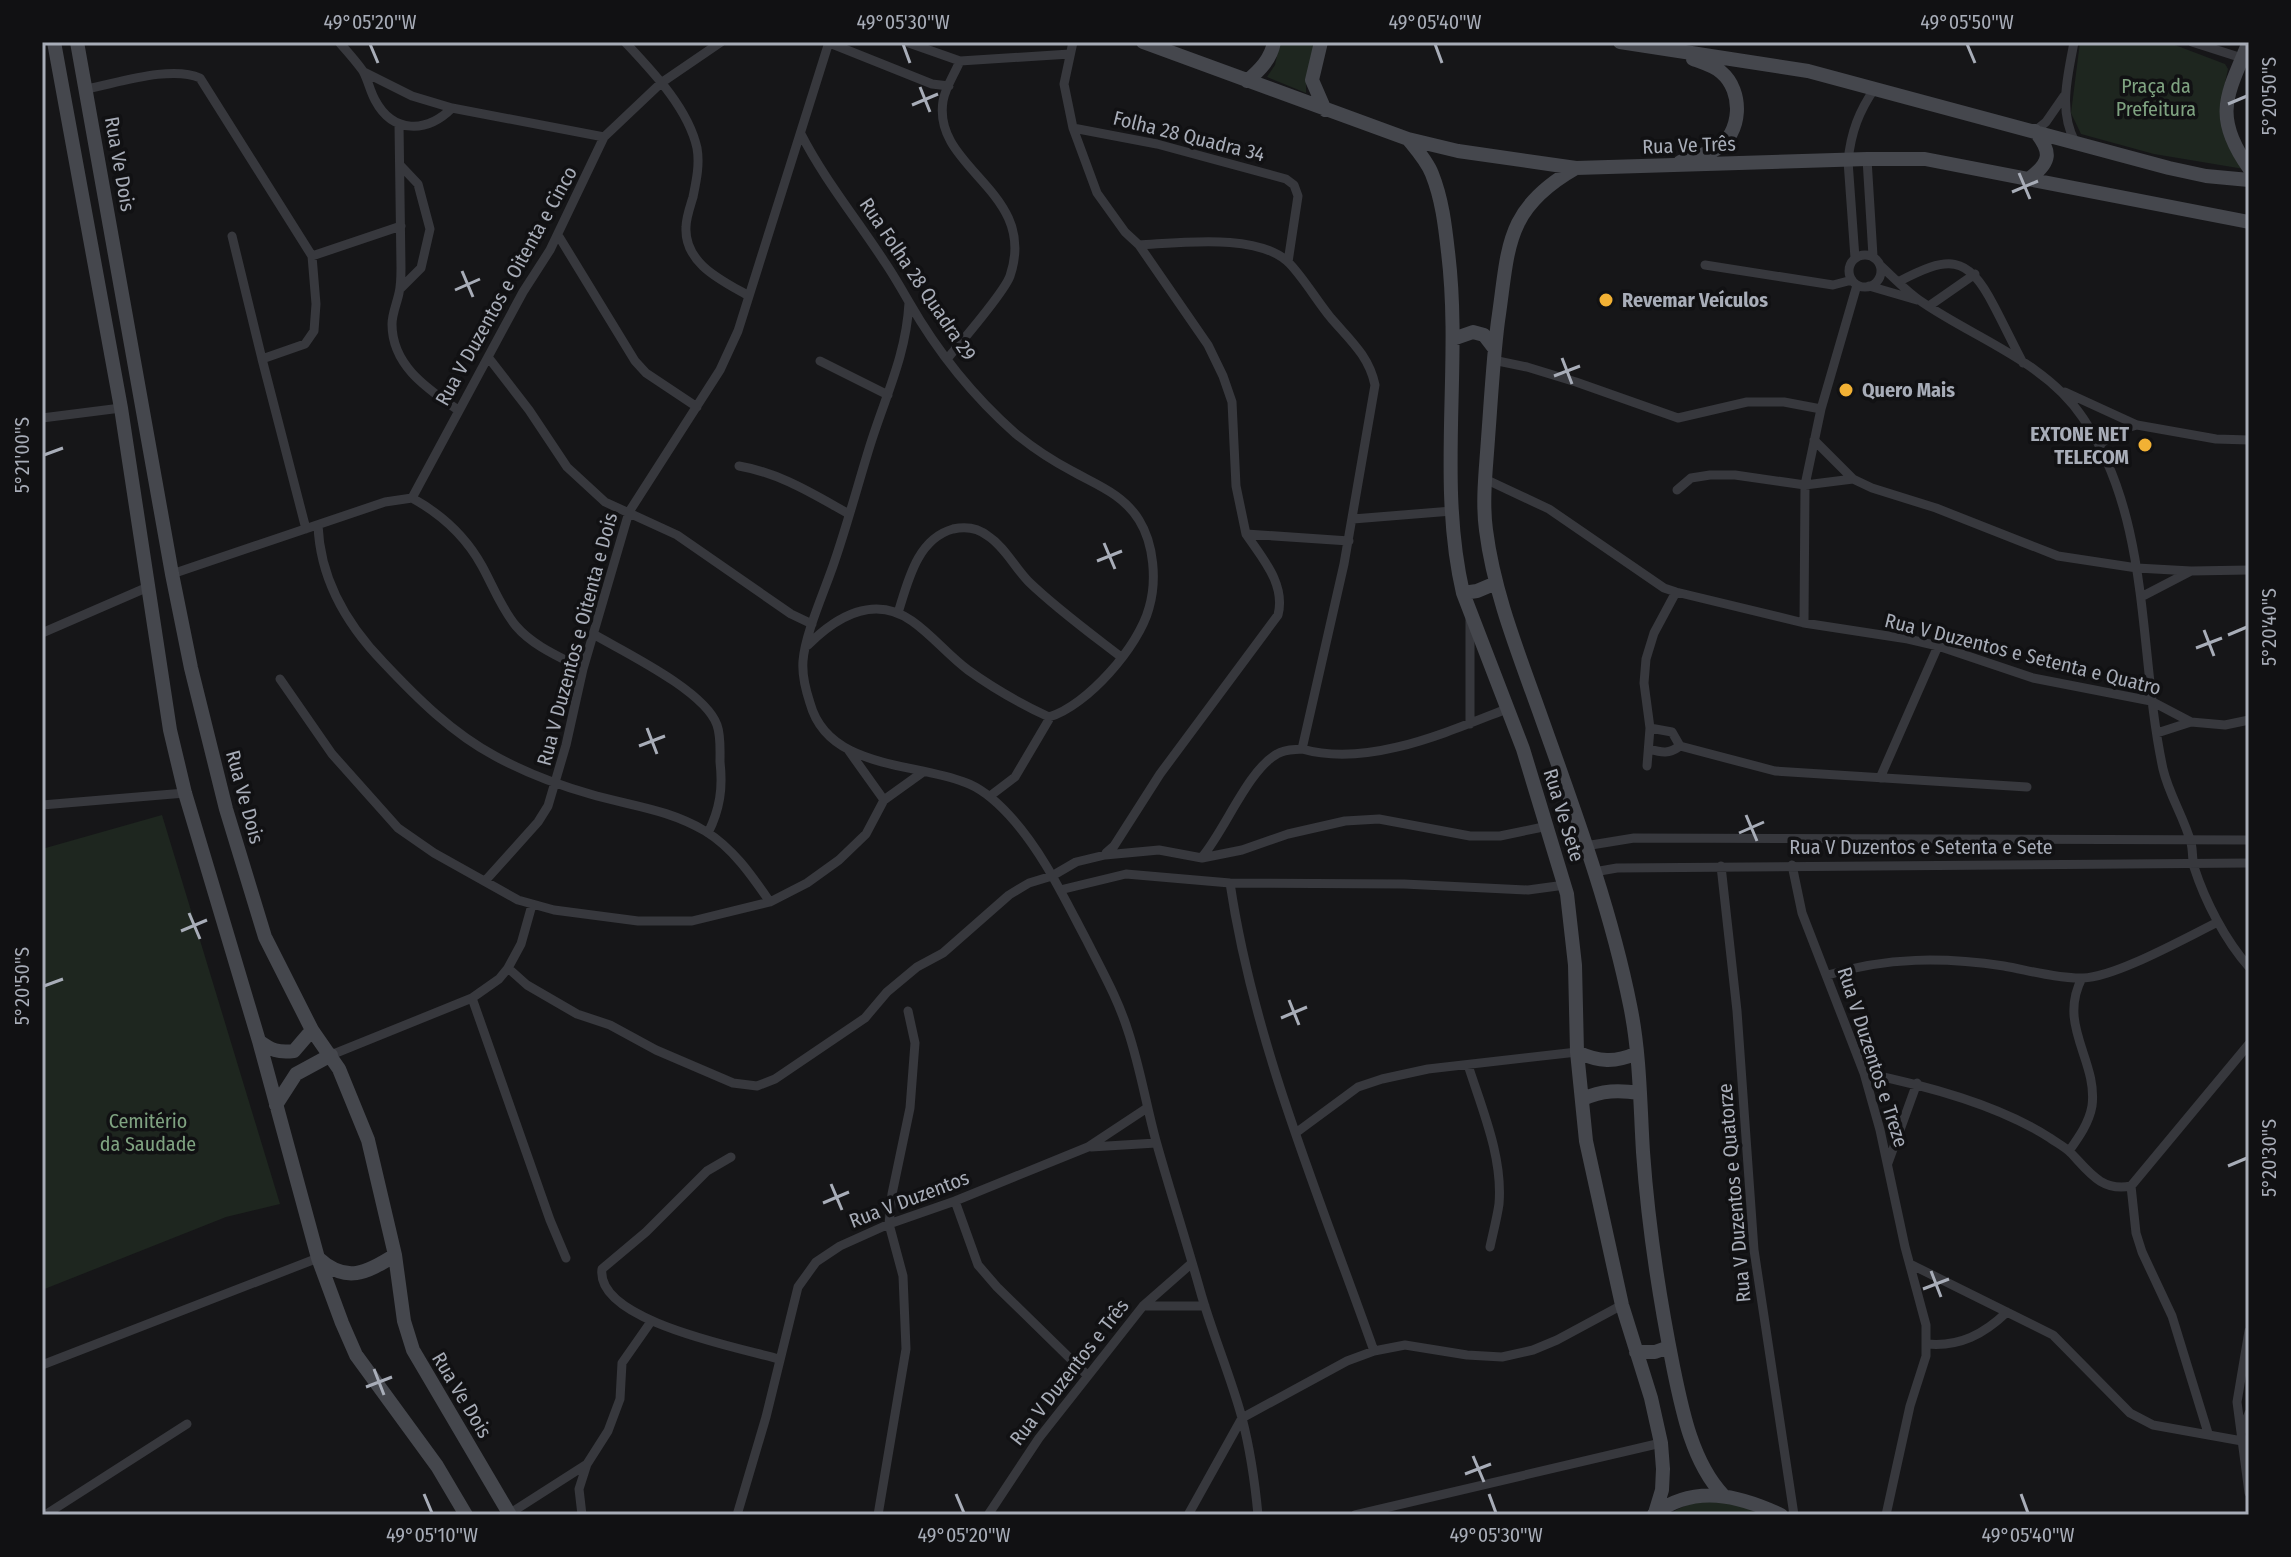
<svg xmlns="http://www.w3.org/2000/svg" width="2291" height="1557" font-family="'Fira Sans Condensed',sans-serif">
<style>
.green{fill:#1e261f}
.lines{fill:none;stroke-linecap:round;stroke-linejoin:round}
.street{stroke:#37383d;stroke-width:9}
.secondary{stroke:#45474d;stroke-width:14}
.ticks{fill:none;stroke:#a8adb8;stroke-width:3}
.poi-dot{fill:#f2b134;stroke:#111113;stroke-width:3}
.labels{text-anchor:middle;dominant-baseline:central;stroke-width:7;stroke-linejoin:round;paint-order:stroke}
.park-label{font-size:20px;fill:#7fa381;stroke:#111113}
.street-label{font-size:20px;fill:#a8adb8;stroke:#111113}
.poi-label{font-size:20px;font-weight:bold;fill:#a8adb8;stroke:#111113;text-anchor:start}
.neatline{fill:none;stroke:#a8adb8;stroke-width:3}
.ticks-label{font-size:20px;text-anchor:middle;fill:#a8adb8}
</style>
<rect width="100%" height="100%" fill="#161618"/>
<path class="green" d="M1280,42H1315L1306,80V93L1267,77L1275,65Z
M2080,42H2167L2225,64L2228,69L2223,92L2244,169L2154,154L2081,134L2071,113Z
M162,815L280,1204L226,1217L42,1290V849Z
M1703,1498L1741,1505L1762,1515H1670L1676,1510Z"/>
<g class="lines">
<path class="street" d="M339,42C347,51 356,61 363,71C368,80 370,91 375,100C393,134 427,133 452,108
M625,42C653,72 688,108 697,148C700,165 696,182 693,197C690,207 686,218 686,227C684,264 723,281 749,296
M827,42L932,84L949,86
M906,42L960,61L1070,54
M1073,42L1064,84L1073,128L1097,193L1125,232L1139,245C1179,243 1260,232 1290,264C1305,280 1317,301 1331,318C1350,340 1369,356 1375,385L1344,564L1302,749C1293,750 1285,749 1277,754C1248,770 1225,830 1202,857
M2074,42C2068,76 2058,109 2075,142
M2192,42L2242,58
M364,72L412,96L452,108L604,137
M86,89C118,83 171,65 200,78L312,256L316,304L314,331L305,344L262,359L306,529
M399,124L401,268C401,276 401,285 399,293C397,303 392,314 392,324C392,366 428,389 458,410
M1073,128L1157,144L1286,179L1294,185L1298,196L1288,262
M2035,131L2046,122L2064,96
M801,134C824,179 856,218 884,261C893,274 901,288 909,302C937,351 974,397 1016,434C1032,447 1053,461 1072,471C1097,485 1123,494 1139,520C1154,544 1157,581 1149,608C1139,646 1087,706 1049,717C1021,704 993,688 968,670C948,655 932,635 912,621C874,594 836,617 808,645
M1867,159L1873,256
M558,235L635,361L646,373L697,407
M232,236L262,359
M1139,245L1208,345L1223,376L1232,402L1236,486L1246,534L1349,541
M1849 271a16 16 0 1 1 32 0a16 16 0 1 1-32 0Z
M312,256L401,226
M1855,258L1848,161C1851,132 1859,111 1875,88
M1705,265L1833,285L1852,280
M1881,266C1894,278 1907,292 1922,302C1976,339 2046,362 2083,418C2152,520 2138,653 2163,769C2169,795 2184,817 2191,843C2193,850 2192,859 2194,867C2205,901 2225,940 2249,967
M1898,282C1948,256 1967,253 1994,306C2004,325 2013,344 2023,363
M1869,286L1917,300
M400,289L421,268L430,229L418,184L400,165
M909,303C906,358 883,401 868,452C857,488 847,525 835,560C826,588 805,633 803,661C802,674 806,691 810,703C828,769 912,762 964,782C982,788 997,802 1009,815C1043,852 1064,898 1087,941C1102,971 1118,999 1128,1031C1140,1067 1146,1104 1156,1141C1170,1191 1186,1240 1200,1290C1212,1333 1230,1374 1242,1418C1250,1449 1255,1483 1258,1515
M1929,306L1975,274
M488,357L529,410L567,467L605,502L677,535L791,614L812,624
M947,359C961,342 1004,293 1010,276C1039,191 932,169 943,101C945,88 955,73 960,61
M1493,360L1527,367L1576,382L1678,418L1747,402H1784L1821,409
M820,361L888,395
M2065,392L2137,425L2216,439L2249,440
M42,418L121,408
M1814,440L1853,479L1872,488L1936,508L2058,556L2137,568L2191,571L2249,570
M2100,444L2123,429L2137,425
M739,466C780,473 813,494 849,514
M1485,479L1549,509L1664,588L1676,592L1804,623L1908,639L1938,646L2033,678L2151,701L2191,722L2225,725L2249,720
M1677,490L1691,478L1710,475H1735L1805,485L1853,479
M412,498L523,292L550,250L604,137L661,83L721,42
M412,498C441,514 466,537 482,566C493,586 501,608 516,626C533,646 560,657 583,669
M1353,519L1452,511
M318,525C320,579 346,624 384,663C417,698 452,733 495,756C524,772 558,785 590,794C631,806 668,809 705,831C733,848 752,876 770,902
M172,574L385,502L412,498
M2141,597L2191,571
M898,613C908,581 917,539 953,529C966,526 978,528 988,536C1005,547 1015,568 1029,582C1057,609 1090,633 1121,657
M1470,620V724
M1804,623L1805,485L1821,409L1857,285
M42,633L148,587
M595,635C626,653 705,691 717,725C721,736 720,750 720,762C723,788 720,809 708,833
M280,679L332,754L398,828L434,853L518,900L554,910L638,921H692L770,902L807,883L839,860L866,834L884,800L923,772
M1650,728L1672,732L1680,746L1775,771L2027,787
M2157,733L2191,722
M1302,749C1368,768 1447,732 1509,708
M1650,749C1662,753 1669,754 1680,746
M849,751L884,800
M1647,766L1650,728L1644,683L1646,659L1654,633L1676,592
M1880,778L1938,646
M990,796L1015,777L1051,716
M42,805L185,793
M1585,846L1634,838L2249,840
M1106,853L1114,846L1160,774L1278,615C1286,584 1262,558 1246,534
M1792,865L1802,913L1864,1073L1880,1130L1905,1247L1926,1325V1356L1910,1406L1886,1515
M1721,866L1737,1011L1754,1250L1794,1515
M1594,872L1617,868L2249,863
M485,881L538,822L548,806L566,745L583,669L629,512L720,370L738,331L829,42
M1230,883C1254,1044 1320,1198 1374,1351
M1060,890L1126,874L1230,883L1404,884L1528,890L1565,885
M532,905L521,944L508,968L527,985L577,1014L610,1025L656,1050L733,1083L757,1086L775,1079L865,1018L887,992L917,967L943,953L1009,895L1029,883L1052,876L1076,862L1105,855L1159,850L1202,858L1242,850L1288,834L1345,821L1379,819L1470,836H1500L1548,826
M1828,975C1887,957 1943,957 2004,966C2027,970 2059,979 2083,978C2116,977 2185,938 2218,922
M472,998L550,1220L566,1258
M331,1055L472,998L499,979L508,968
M1468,1065C1482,1109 1503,1157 1499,1204C1497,1218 1493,1233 1490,1247
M1864,1073C1924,1085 1999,1105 2050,1138C2057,1143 2065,1147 2071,1153C2089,1172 2102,1192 2131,1186L2249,1044
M1297,1132L1358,1087L1382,1079L1428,1069L1577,1052
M1091,1147L1156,1143
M2069,1151C2079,1137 2089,1123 2092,1106C2098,1060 2057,1026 2082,978
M731,1157L707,1171L646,1232L602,1269C595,1321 741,1348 779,1359
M1888,1163L1917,1083
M2131,1186L2136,1233L2142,1252L2172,1316L2208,1433
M955,1201L978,1265L997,1287L1087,1375
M1910,1264L2053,1335L2130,1413L2153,1425L2242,1441
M1143,1306H1205
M2249,1331L2237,1402L2249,1493
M1927,1344C1960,1347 1984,1334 2007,1312
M42,1365L318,1258
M2243,1430L2249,1413
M509,1514L587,1464L608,1431L620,1399L622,1363L650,1323
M45,1515L187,1424
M582,1515L579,1489L587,1464
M737,1515L766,1417L798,1287L816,1262L840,1246L889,1224L955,1201L1088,1147L1147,1108
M878,1515L906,1349L903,1276L889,1224L892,1194L910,1108L915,1043L908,1011
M988,1515L1039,1438L1143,1306L1192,1263
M1188,1515L1242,1418L1347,1361L1374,1351L1405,1345L1467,1355L1502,1357L1533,1350L1557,1340L1622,1305
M1355,1515L1661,1443"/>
<path class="secondary" d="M54,42L121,408L170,730L185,793L259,1041L318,1258L342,1323L356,1355L437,1466L466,1515
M77,42L172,574L191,668L226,809L265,937L312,1030L339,1069L368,1140L395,1255L404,1321L413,1350L510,1515
M1143,42L1408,139L1458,151L1576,168L1867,159H1925L2249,222
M1321,42L1312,80L1325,110
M1620,42L1808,71L2169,168L2206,176L2249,180
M2249,42C2227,95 2212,116 2249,168
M1247,81C1260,70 1271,59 1274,42
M1408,139C1417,150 1427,161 1432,174C1442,199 1445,225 1448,252C1462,365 1437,481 1463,593L1523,749L1567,894L1575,965L1577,1052L1586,1141L1622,1305L1651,1398L1661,1443L1663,1469L1662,1490L1655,1513
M1680,162C1691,158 1705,155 1716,149C1742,134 1744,91 1721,72C1714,66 1701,62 1693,59
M1576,168C1504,209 1509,247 1498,321C1493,360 1491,400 1488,439C1486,469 1482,501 1486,530C1494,593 1518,652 1539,711C1573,807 1610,905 1630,1005C1640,1053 1640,1103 1643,1152C1648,1223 1659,1296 1673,1366C1682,1410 1692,1462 1723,1495
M2030,178C2051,162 2052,152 2035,131
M1453,339L1473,332L1484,335L1494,348
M1463,593L1477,591L1496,583
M259,1041C271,1050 278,1053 294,1051L312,1030
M1577,1052C1599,1062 1615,1063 1637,1053
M1583,1099C1602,1090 1619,1090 1640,1093
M276,1105L296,1074L331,1055
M318,1258C346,1284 367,1273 395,1255
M1636,1352H1655L1669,1347
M1654,1514C1695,1484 1738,1495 1781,1515"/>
</g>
<path class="ticks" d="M370,44L378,63M903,44L910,63M1435,44L1442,63M1967,44L1975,63M920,87L930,112M2228,104L2247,96M912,105L938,94M2019,173L2030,199M2012,192L2038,181M462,271L473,297M455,290L480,279M1562,358L1572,384M1554,376L1580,366M44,455L63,448M1104,543L1115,569M1097,561L1122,551M2204,630L2214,656M2228,635L2247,627M2196,648L2222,638M647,728L657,754M639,746L665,736M1746,815L1757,841M1739,833L1764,822M189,913L200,939M181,931L207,920M44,986L63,979M1289,1000L1299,1025M1281,1018L1307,1007M2228,1166L2247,1158M831,1184L842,1210M823,1203L849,1192M1931,1271L1941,1297M1923,1289L1949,1279M374,1369L384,1395M366,1387L392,1377M1473,1456L1484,1482M1465,1474L1491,1464M424,1494L432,1513M956,1494L964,1513M1489,1494L1496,1513M2021,1494L2028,1513"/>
<g class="poi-dot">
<circle cx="1606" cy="300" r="8"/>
<circle cx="1846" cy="390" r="8"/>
<circle cx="2145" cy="445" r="8"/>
</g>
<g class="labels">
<g class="park-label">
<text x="2156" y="86">Praça da<tspan x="2156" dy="23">Prefeitura</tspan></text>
<text x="148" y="1121">Cemitério<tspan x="148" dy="23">da Saudade</tspan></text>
</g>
<g class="street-label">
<text transform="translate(1189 136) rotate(14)">Folha 28 Quadra 34</text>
<text transform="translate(1689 145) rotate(-2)">Rua Ve Três</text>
<text transform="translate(120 164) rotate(80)">Rua Ve Dois</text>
<text transform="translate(918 279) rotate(56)">Rua Folha 28 Quadra 29</text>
<text transform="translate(506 286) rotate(-61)">Rua V Duzentos e Oitenta e Cinco</text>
<text transform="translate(577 639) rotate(-75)">Rua V Duzentos e Oitenta e Dois</text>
<text transform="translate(2023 654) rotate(14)">Rua V Duzentos e Setenta e Quatro</text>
<text transform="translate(245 797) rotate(75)">Rua Ve Dois</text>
<text transform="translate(1564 815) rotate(73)">Rua Ve Sete</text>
<text x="1921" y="847">Rua V Duzentos e Setenta e Sete</text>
<text transform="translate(1873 1057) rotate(72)">Rua V Duzentos e Treze</text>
<text transform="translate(1734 1193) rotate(-95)">Rua V Duzentos e Quatorze</text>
<text transform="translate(909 1199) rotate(-21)">Rua V Duzentos</text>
<text transform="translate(1069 1372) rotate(-52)">Rua V Duzentos e Três</text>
<text transform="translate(462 1395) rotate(59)">Rua Ve Dois</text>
</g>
<g class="poi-label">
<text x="1622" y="300">Revemar Veículos</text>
<text x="1862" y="390">Quero Mais</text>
<text x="2129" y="434" text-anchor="end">EXTONE NET<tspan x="2129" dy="23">TELECOM</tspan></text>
</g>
</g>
<rect width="2291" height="1557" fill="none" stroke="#111113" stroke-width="88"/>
<rect x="44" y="44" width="2203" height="1469" class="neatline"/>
<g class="ticks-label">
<text x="370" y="29">49°05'20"W</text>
<text x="903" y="29">49°05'30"W</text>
<text x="1435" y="29">49°05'40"W</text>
<text x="1967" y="29">49°05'50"W</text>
<text transform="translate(2269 96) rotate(-90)" y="7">5°20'50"S</text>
<text transform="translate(22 455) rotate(-90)" y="7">5°21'00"S</text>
<text transform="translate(2269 627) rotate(-90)" y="7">5°20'40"S</text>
<text transform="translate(22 986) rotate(-90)" y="7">5°20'50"S</text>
<text transform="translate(2269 1158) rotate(-90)" y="7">5°20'30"S</text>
<text x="432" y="1542">49°05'10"W</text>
<text x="964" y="1542">49°05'20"W</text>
<text x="1496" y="1542">49°05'30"W</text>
<text x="2028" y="1542">49°05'40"W</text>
</g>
</svg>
